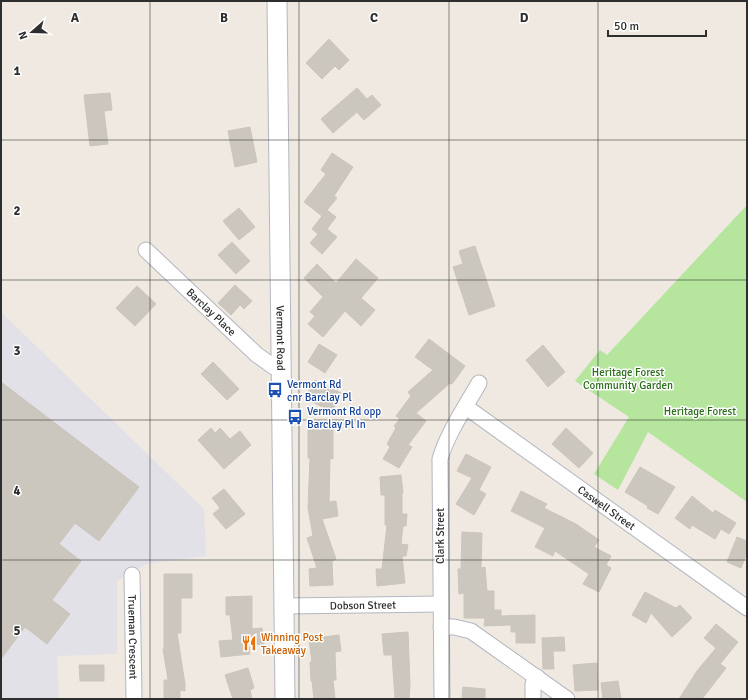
<svg xmlns="http://www.w3.org/2000/svg" width="748" height="700" font-family="Signika,sans-serif">
<style>
.industrial{fill:#e3e1e8}
.green{fill:#b6e59e}
.building{fill:#cbc7bf;stroke:#cbc5ba}
.lines{fill:none;stroke-linecap:round;stroke-linejoin:round}
.minor-casing{stroke:#b4b7c1;stroke-width:17}
.tertiary-casing{stroke:#b4b7c1;stroke-width:21}
.minor{stroke:#fff;stroke-width:15}
.tertiary{stroke:#fff;stroke-width:19}
.grid{fill:none;stroke:#2e2e2e;stroke-width:1;stroke-opacity:0.55}
.labels{text-anchor:middle;dominant-baseline:central;stroke-width:3;stroke-linejoin:round;paint-order:stroke}
.street-label{font-size:11px;fill:#2e2e2e;stroke:#fff}
.park-label{font-size:11px;fill:#2c6e1b;stroke:#fff}
.transit-label{font-size:11px;fill:#164399;stroke:#fff;text-anchor:start}
.food-label{font-size:11px;fill:#c56008;stroke:#fff;text-anchor:start}
.grid-label{font-size:13px;text-anchor:middle;font-weight:bold;fill:#2e2e2e;stroke:#fff;stroke-width:3;stroke-linejoin:round;paint-order:stroke}
</style>
<rect width="100%" height="100%" fill="#efe9e1"/>
<path class="industrial" d="M1,312L204,509L206,556L147,564L117,581V654L57,656L59,699H1Z"/>
<path class="green" d="M747,205V502L648,432L618,490L594,474L629,417L575,381L600,350L607,355Z"/>
<path class="building" d="M329,39L349,60L339,70L335,66L322,79L306,63Z
M357,88L367,99L372,95L381,105L364,120L357,112L333,133L321,119Z
M110,93L112,110L104,111L108,144L90,146L84,95Z
M250,127L257,162L235,167L228,131Z
M332,153L353,167L334,196L337,198L327,210L336,217L327,229L337,237L322,254L310,243L318,234L312,229L322,216L304,202L326,174L321,170Z
M239,208L255,227L239,240L223,221Z
M232,242L250,261L236,274L218,255Z
M475,246L495,306L469,315L453,267L463,264L459,251Z
M356,259L378,278L361,298L375,310L361,326L345,311L323,337L308,324L315,316L310,312L323,297L304,278L317,264L336,283Z
M235,285L252,301L244,309L240,305L231,315L218,303Z
M137,286L156,304L135,326L116,308Z
M429,339L465,366L452,384L450,383L416,413L426,421L408,445L412,447L399,468L383,459L390,447L387,444L396,428L394,426L400,419L396,416L411,396L408,392L433,370L415,357Z
M319,344L337,355L325,373L308,362Z
M543,345L565,372L548,387L526,360Z
M213,362L239,389L227,400L201,374Z
M315,380L341,393L332,412L305,398Z
M1,382L139,487L99,541L75,523L59,544L81,561L52,600L70,614L47,644L25,627L1,659Z
M211,428L215,433L220,428L230,439L240,431L251,445L224,469L198,440Z
M566,428L593,453L579,468L552,444Z
M308,429H333V459L330,458L329,502L336,501L338,516L322,519L336,559L332,561L333,585L310,586L309,569L317,568L307,538L313,536L308,508L310,458H308Z
M466,454L491,467L479,490L486,494L474,515L456,504L472,478L457,471Z
M640,467L675,487L658,514L647,508L648,506L625,492Z
M401,475L403,493H402V514H407L406,526H403L401,544L408,545L406,556H402L405,583L377,586L376,569H382L387,525H385V495H381L380,477Z
M224,489L245,514L226,529L213,514L220,508L212,498Z
M521,491L547,504L544,508L576,524L599,540L594,547L611,556L606,565L611,568L599,592L583,584L589,574L555,551L553,556L535,547L545,528L511,511Z
M692,496L713,513L715,510L736,523L729,534L721,529L715,539L692,525L690,529L675,518Z
M462,532L482,533L481,568L485,567L487,591H494V610H501V616L535,615V643H516V632H511V625L484,626L485,618H464V593L459,594L458,569H461Z
M737,537L747,541V553L741,568L727,562Z
M164,574H192V598H181V633H177L185,684V691L180,690V699H164V680H168L163,649H164Z
M645,592L676,608L680,605L692,618L672,637L651,613L646,623L632,615Z
M252,596V629L262,628L264,644L249,645L250,654L221,657L219,641L233,640L230,615H226V597Z
M716,624L738,642L720,664L726,668L702,699H679L697,671L716,648L704,638Z
M408,632L410,685L409,699H395L392,655H384L382,634Z
M339,635L341,651L335,652L336,680H333L335,699H314L312,681H311L310,662H312L309,639Z
M564,637L565,651H553L554,669H543L542,638Z
M597,663L598,690L575,691L573,665Z
M79,665H104V681H80Z
M248,668L254,688L250,690L252,699H233L225,675Z
M618,681L621,699H603L601,683Z
M463,687L485,689V699H462Z"/>
<g class="lines">
<defs>
<g id="minor">
<path id="s1" d="M146,250L257,355L274,367L281,368"/>
<path id="s2" d="M466,407L747,608"/>
<path id="s3" d="M132,575L134,699"/>
<path id="s4" d="M284,606L441,604"/>
<path d="M441,627H454L471,631L567,699"/>
<path d="M442,699L440,459C447,434 466,406 479,383"/>
<path d="M533,699V684L537,677"/>
</g>
<g id="tertiary">
<path id="s5" d="M277,1L285,699"/>
</g>
</defs>
<use href="#minor" class="minor-casing"/>
<use href="#tertiary" class="tertiary-casing"/>
<use href="#minor" class="minor"/>
<use href="#tertiary" class="tertiary"/>
</g>
<path class="grid" d="M150,1V699M299,1V699M449,1V699M598,1V699M1,140H747M1,280H747M1,420H747M1,560H747"/>
<defs>
<symbol id="bus-bare" viewBox="-9 -9 18 18"><path d="M-5-6H5V4H4V6H2V4H-2V6H-4V4H-5ZM-3.5-4V0h7V-4ZM-3.5 1.2v1.5H-2V1.2ZM2 1.2v1.5H3.5V1.2Z" fill="#1a4fb4" stroke="#fff" stroke-width="2.5" paint-order="stroke"/></symbol>
<symbol id="restaurant-bare" viewBox="-9 -9 18 18"><path d="M-5-6h1v4h1v-4h1v4h1v-4h1v5L-1.5 .5V6h-2V.5L-5-1ZM5-6V6H3V1.5H1.5Q1.5-4 5-6Z" fill="#e8710a" stroke="#fff" stroke-width="2.5" paint-order="stroke"/></symbol>
</defs>
<g fill-rule="evenodd">
<use href="#bus-bare" x="264" y="379" width="22" height="22"/>
<use href="#bus-bare" x="284" y="406" width="22" height="22"/>
<use href="#restaurant-bare" x="238" y="632" width="22" height="22"/>
</g>
<g class="labels">
<g class="street-label">
<text stroke="none"><textPath href="#s1" startOffset="90">Barclay Place</textPath></text>
<text stroke="none"><textPath href="#s5" startOffset="337">Vermont Road</textPath></text>
<text stroke="none"><textPath href="#s2" startOffset="173">Caswell Street</textPath></text>
<text transform="translate(440 536) rotate(-90)">Clark Street</text>
<text stroke="none"><textPath href="#s4" startOffset="79">Dobson Street</textPath></text>
<text stroke="none"><textPath href="#s3" startOffset="62">Trueman Crescent</textPath></text>
</g>
<g class="park-label">
<text x="628" y="372">Heritage Forest<tspan x="628" dy="13">Community Garden</tspan></text>
<text x="700" y="411">Heritage Forest</text>
</g>
<g class="transit-label">
<text x="287" y="384">Vermont Rd<tspan x="287" dy="13">cnr Barclay Pl</tspan></text>
<text x="307" y="411">Vermont Rd opp<tspan x="307" dy="13">Barclay Pl In</tspan></text>
</g>
<g class="food-label">
<text x="261" y="637">Winning Post<tspan x="261" dy="13">Takeaway</tspan></text>
</g>
</g>
<g class="grid-label">
<text x="75" y="22">A</text>
<text x="224" y="22">B</text>
<text x="374" y="22">C</text>
<text x="524" y="22">D</text>
<text x="17" y="75">1</text>
<text x="17" y="215">2</text>
<text x="17" y="355">3</text>
<text x="17" y="495">4</text>
<text x="17" y="635">5</text>
</g>
<rect width="748" height="700" fill="none" stroke="#2e2e2e" stroke-width="4"/>
<g transform="translate(32 32) rotate(250)" stroke="#ffffff" stroke-width="3" paint-order="stroke">
<path d="M0-3L7 15L0 10L-7 15Z" fill="#2e2e2e"/>
<text y="-6" font-size="11" font-weight="bold" text-anchor="middle" fill="#2e2e2e">N</text>
</g>
<path d="M608 30v6h98v-6" fill="none" stroke="#2e2e2e" stroke-width="2"/>
<text x="614" y="30" font-size="12" fill="#2e2e2e" stroke="#ffffff" stroke-width="3" paint-order="stroke">50 m</text>
</svg>
